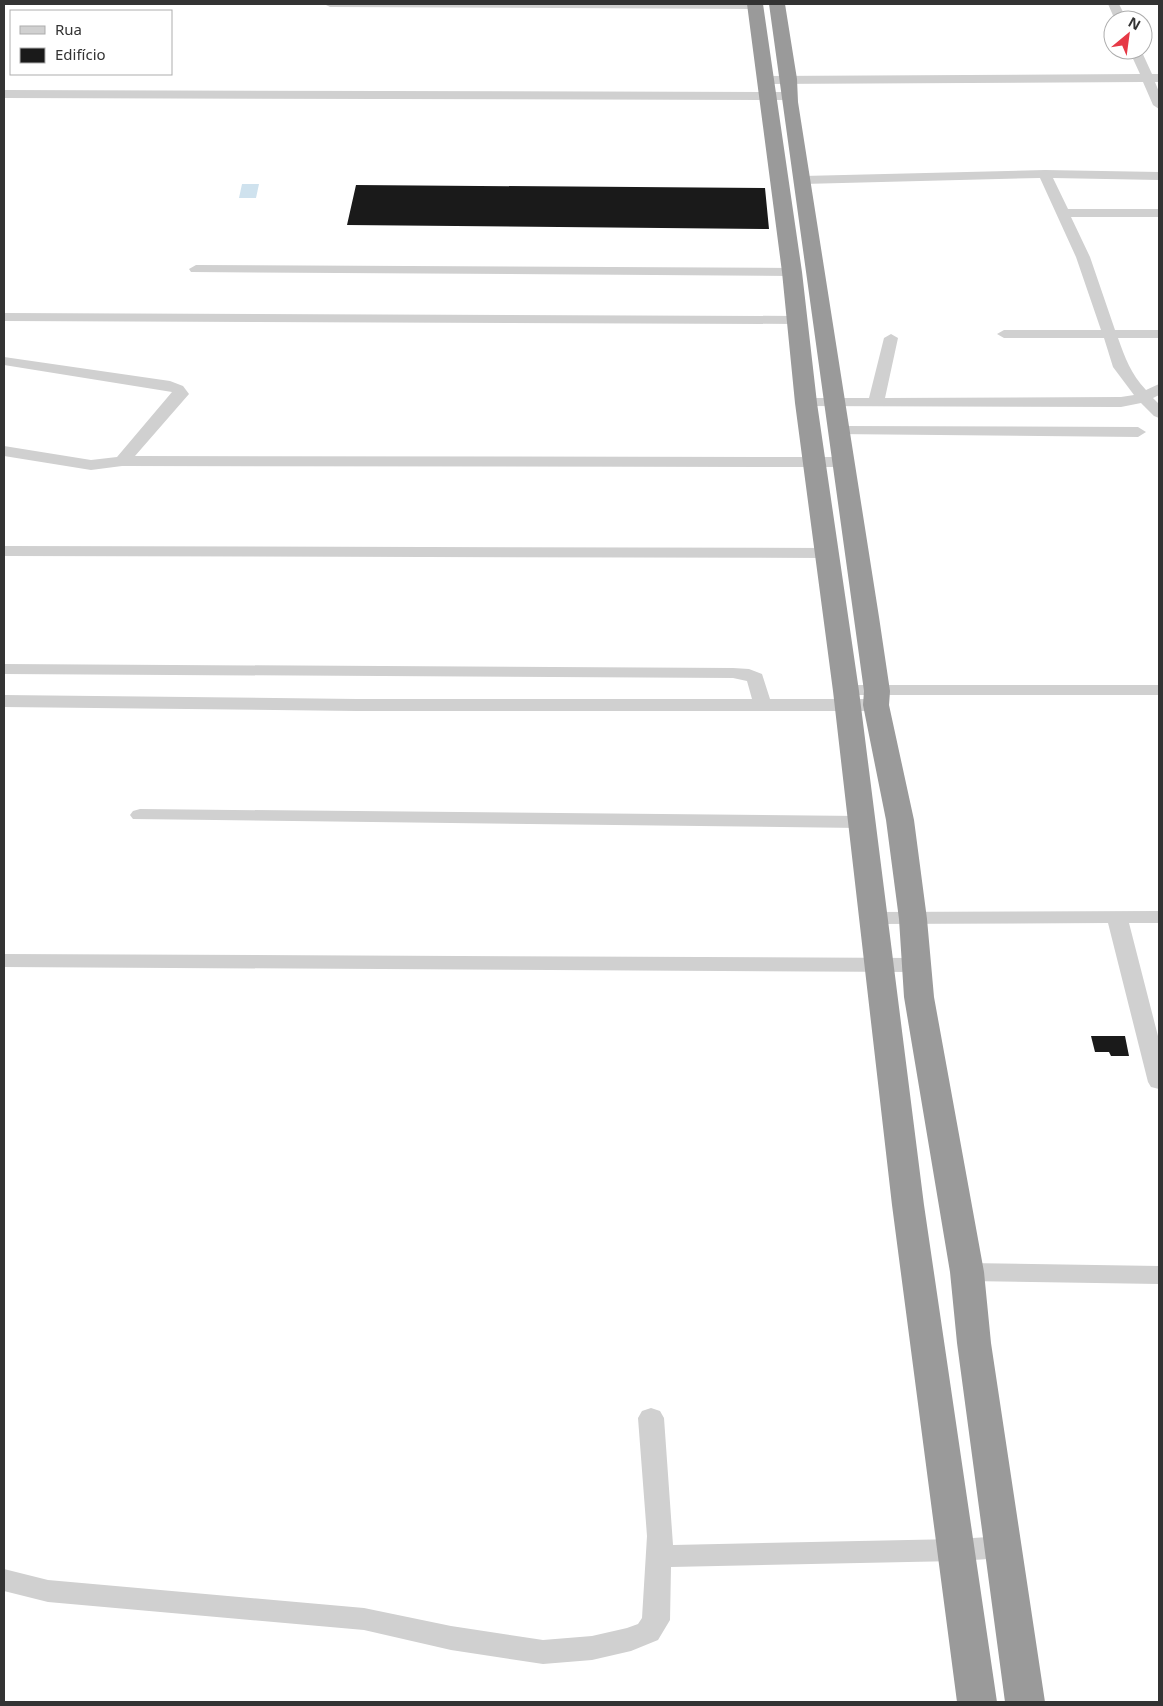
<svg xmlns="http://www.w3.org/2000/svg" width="1163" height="1706" font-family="'Noto Sans',sans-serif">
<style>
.water{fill:#cfe2ee}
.building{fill:#1a1a1a}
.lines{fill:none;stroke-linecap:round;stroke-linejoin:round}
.minor{fill:#d0d0d0;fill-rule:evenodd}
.highway{fill:#9a9a9a;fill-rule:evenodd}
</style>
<rect width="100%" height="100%" fill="#fff"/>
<path class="water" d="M242,184H259L256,198H239Z"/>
<path class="building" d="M356,185L765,188L769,229L347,225Z
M1091,1036H1125L1129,1056H1111L1109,1052H1095Z"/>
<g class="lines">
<path class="minor" d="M324,4H760L762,6L756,9L330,7Z
M1108,4H1119L1127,20H1115Z
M1129,50H1141L1152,74H1159V82H1155L1159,92V109L1153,105L1143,82L766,84L760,80L766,76L1140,74Z
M4,90L789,92L795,96L789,100L4,98Z
M1045,170L1159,172V180L1053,178L1068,209H1159V217H1071L1090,257L1115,330H1159V338H1118C1125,358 1131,374 1146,390L1159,384V395L1153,398L1159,404V418L1154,416L1141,403L1121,407L801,406L798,403L806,398H869L884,338L891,334L898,338L885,398L1121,397L1134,395L1113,367L1104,338H1004L997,334L1004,330H1101L1076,257L1040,178L803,184L796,180L803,176Z
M196,265L792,268L799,272L792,276L191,272L189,269Z
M4,313L797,316L804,320L797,324L4,321Z
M4,357L170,381L183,386L189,394L135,456L844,457L852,462L844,467L122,466L91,470L4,456V446L91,460L117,457L172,392L4,365Z
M840,426L1138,427L1146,432L1138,437L834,434L832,431Z
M4,546L826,548L832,549L834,553L832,557L826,558L4,556Z
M4,664L733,668L749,669L762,674L770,699H876L883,701L885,705L883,709L876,711H357L4,707V695L357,699H752L747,681L733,678L4,674Z
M846,685H1159V695H840L837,691L840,687Z
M140,809L860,816L867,818L870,822L867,826L860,828L133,819L130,815L133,811Z
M1159,911V923H1129L1159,1040V1089L1151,1087L1148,1082L1108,923L872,924L865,922L862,918L865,914L872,912Z
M4,954L915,958L922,960L926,965L922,970L915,972L4,967Z
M967,1263L1159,1266V1284L967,1281L958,1278L955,1272L958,1266Z
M651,1408L660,1411L664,1418L673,1545L957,1539L1004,1536L1014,1539L1018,1547L1014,1555L1004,1558L957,1561L671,1567L670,1620L658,1640L631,1651L592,1660L543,1664L451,1650L364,1630L48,1602L4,1591V1569L48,1580L364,1608L451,1626L543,1640L592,1636L627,1628L638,1624L642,1618L647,1536L638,1418L642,1411Z"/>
<path class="highway" d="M747,4H763L802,272L817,403L859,691L924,1205L997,1702H957L892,1205L833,691L795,403L782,272Z
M769,4H785L797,79L798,102L879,617L890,691L889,705L914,820L927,919L934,997L984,1272L991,1343L1045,1702H1005L957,1343L950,1272L904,997L899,919L886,820L863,705L864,691Z"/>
</g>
<rect width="1163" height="1706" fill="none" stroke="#333333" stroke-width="10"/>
<rect x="10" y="10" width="162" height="65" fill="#ffffff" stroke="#adadad"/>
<rect x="20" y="26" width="25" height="8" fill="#d0d0d0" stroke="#adadad"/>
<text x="55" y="35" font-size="15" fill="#333333">Rua</text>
<rect x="20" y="48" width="25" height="15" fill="#1a1a1a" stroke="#adadad"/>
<text x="55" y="60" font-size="15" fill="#333333">Edifício</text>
<g transform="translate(1128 35) rotate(29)"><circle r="24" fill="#ffffff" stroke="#adadad"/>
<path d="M0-4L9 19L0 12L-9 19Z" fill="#e63946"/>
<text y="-8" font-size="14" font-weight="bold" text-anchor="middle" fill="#333333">N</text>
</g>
</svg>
